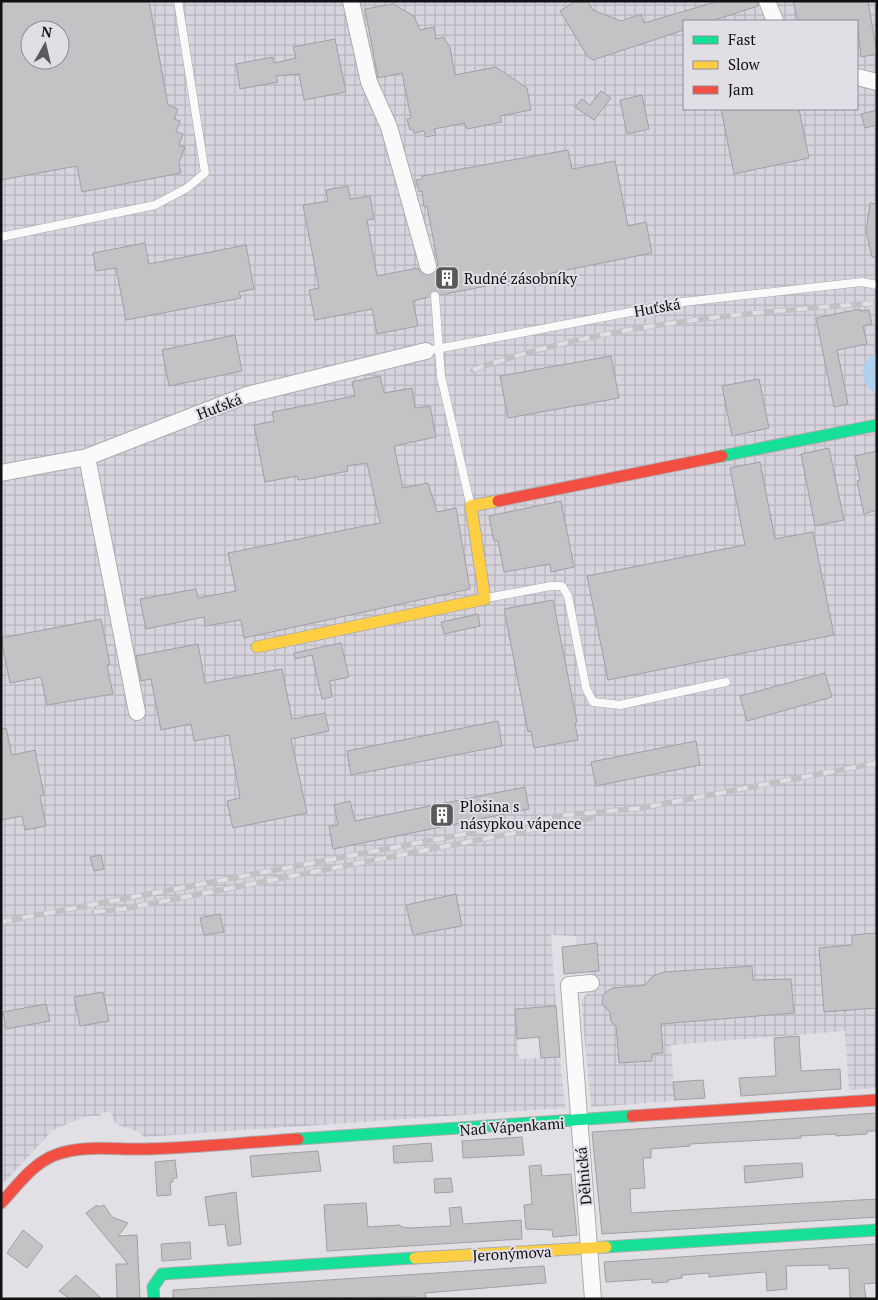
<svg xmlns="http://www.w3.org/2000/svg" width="878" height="1300" font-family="'PT Serif',serif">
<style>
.industrial{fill:url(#industrial-grid);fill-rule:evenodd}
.water{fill:#b1d1ee}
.building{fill:#c4c2c5;stroke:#a19fa3;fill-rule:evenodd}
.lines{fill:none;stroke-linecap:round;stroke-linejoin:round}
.street-tunnel{stroke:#c3c1c5;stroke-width:16;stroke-dasharray:16 8;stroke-linecap:butt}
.lane-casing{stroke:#acabae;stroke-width:9}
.street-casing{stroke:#acabae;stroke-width:18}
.fast-casing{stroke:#acabae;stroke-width:13}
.slow-casing{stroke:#acabae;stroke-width:13}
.jam-casing{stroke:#acabae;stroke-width:13}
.lane{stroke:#fbfafb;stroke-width:8}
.street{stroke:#fbfafb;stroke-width:16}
.fast{stroke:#16e098;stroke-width:11}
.slow{stroke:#ffcf43;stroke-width:11}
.jam{stroke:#f24e42;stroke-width:11}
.rail-casing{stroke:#c2c1c2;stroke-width:5.5}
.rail{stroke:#e2dee6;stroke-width:4;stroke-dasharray:11;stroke-linecap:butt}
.labels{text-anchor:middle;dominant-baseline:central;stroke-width:4;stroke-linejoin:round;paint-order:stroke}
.poi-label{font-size:15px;fill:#111013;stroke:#e2dee6;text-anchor:start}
.street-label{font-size:15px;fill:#111013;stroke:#e2dee6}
</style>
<defs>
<pattern id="industrial-grid" width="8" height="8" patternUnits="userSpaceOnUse" patternTransform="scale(1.25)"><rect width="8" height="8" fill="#d8d4de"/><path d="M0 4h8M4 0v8" fill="none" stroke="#b8b5be"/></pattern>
</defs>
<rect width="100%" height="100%" fill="#e2e0e4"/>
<path class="industrial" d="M1,1H877V1088L849,1090L845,1031L671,1045L675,1101L591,1107L581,1000L591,989L590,965L578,966L576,936L551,935L556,1006L515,1009L517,1039L519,1059L560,1057L565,1108L144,1137L139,1132L116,1124L110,1112L101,1113V1116H87L53,1130L1,1186ZM684,21H857V109H684ZM30,30H60V60H30Z"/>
<path class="water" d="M877,353V394C859,385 857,361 877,353Z"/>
<path class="building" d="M1,1H149L168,105L178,109L174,119L180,121L176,132L183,134L179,145L185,147L179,163L181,173L82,192L77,166L1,180ZM30,30H60V60H30Z
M576,1H587L593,10L621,21L641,14L644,23L719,1H757L758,6L711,21H684V30L593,60L588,57L560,11Z
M793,1H868L877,54L861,57L857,21H798Z
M393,4L414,16L420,30L434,27L436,39L443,37L450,47L455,75L496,67L527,88L531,110L500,116L502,122L467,129L465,123L434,129L436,135L426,137L424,131L414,133L413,129L410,130L407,119L411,118L402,73L378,78L365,9Z
M335,39L346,92L304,100L299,74L276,76L278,82L240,89L236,64L273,57L274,63L296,58L293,47Z
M601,91L611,98L594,120L575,107L582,99L590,105Z
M642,95L649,129L627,134L620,100Z
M721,109H799L809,158L734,174Z
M877,110V125L865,128L861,114Z
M568,150L572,169L615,161L628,226L646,222L652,253L441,295L434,290L429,297L413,301L418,326L377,334L372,309L315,320L309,290L319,288L303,205L328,201L326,190L348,186L350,199L370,196L374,219L367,220L377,276L418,268L421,273L430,276L435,273L438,264L427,206L424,207L422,191L419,192L416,180L422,179V176Z
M870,203L877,204V257H872L866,231Z
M145,243L149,264L246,245L254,289L239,292L241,298L126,320L116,268L96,271L93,253Z
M860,309V311L869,310L872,324L863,326L867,344L837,350L848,404L834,407L816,318Z
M235,335L242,371L169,386L162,350Z
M611,356L619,398L508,418L500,376Z
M380,376L384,393L412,388L415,408L430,406L436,437L394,446L403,488L428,483L437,512L456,508L470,589L244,638L241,620L205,626L204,617L146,629L140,599L196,589L198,598L236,591L228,553L380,523L367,463L347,466L348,471L308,479L298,480L297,476L265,482L254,425L274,421L272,412L355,396L352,382Z
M759,379L769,428L732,436L722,386Z
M829,448L844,520L815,526L801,454Z
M877,451V510L864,514L857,481L860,480L855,456Z
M760,462L775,539L813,532L834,635L608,680L587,576L745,545L730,468Z
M561,501L574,567L551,572L550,564L504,572L498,541H494L489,516Z
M553,600L577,722L575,723L578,740L534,748L531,731L528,732L504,609Z
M478,614L480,626L444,634L441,622Z
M101,619L110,664L107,665L113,694L47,705L41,677L10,683L1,638Z
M341,643L349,677L330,681L332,697L322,699L312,655L295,659L294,653Z
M198,644L205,683L282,669L292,719L325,713L329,731L291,739L307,813L233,828L227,801L240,798L229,735L194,741L191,724L161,730L151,679L141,681L136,656Z
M825,673L832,697L747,721L740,696Z
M498,721L502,746L351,775L347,751Z
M6,728L12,755L35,750L44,795L40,796L46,826L25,830L22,816L1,820V729Z
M696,741L700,765L596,786L591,762Z
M525,787L529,809L333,849L329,826L338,825L334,805L350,801L355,821Z
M101,855L104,869L94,871L90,857Z
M456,894L462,926L413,935L406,905Z
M220,914L224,932L204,935L200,918Z
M877,933V1008L824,1012L819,948L852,945V935Z
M597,943L599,971L564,974L562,947Z
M752,966L753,980L791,979L794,1013L661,1024L663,1053L652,1054V1061L619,1063L616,1026L611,1022L610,1013L602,1003L603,996L607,991L613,988L645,985L653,976L664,972Z
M103,992L109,1021L80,1026L74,997Z
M46,1004L50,1021L6,1029L3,1012Z
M556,1006L560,1057L541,1058L539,1037L517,1039L515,1009Z
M799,1036L801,1071L840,1069L841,1089L741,1096L739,1078L776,1076L774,1038Z
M703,1080L705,1098L675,1100L673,1082Z
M877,1113V1131H867V1134L836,1136V1134L800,1136L801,1138L690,1144V1146L651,1149V1158H643L645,1188L630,1189L631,1213L877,1199V1217L602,1234L592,1132Z
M522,1137L524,1155L463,1158L462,1141Z
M431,1143L433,1161L394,1163L393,1146Z
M318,1151L321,1171L252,1177L250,1156Z
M175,1160L177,1178H173V1182H170L171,1195L157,1196L155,1162Z
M802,1163L803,1177L745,1183L744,1166Z
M541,1165L542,1176L571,1174L577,1235L553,1237L552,1230L526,1229L524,1205L532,1204L529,1166Z
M451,1178L453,1192L435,1193L434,1179Z
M236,1192L241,1244L228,1246L225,1224L209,1226L205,1197Z
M366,1203L368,1227L400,1225L401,1227L410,1228L451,1226L449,1208L461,1207L463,1224L521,1220L522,1239L327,1251L324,1205Z
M97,1205L98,1207L104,1205L112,1217L128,1223L118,1236L137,1235L140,1299H117L116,1264H128L86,1213Z
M23,1230L43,1246L27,1268L7,1253Z
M190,1242L191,1259L162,1261L161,1244Z
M877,1244V1283L864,1284L866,1299H850L849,1268L829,1269V1265L786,1266L787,1289L767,1291L766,1273L764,1272L709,1277V1273L682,1275V1278L668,1280V1282L652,1283V1279L606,1282L604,1262Z
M544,1266L546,1283L425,1293L426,1299H415V1297L173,1299V1290Z
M76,1275L102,1299H70L59,1291Z"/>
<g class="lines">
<path class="street-tunnel" d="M428,266L435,296"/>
<defs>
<path id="lane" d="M1,237L155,205L187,188L205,173L178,1
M435,296L441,376L470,503
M426,351L683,302L862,282L877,285
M487,598L551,586H562L568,596L586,688L593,702L620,705L726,682"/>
<path id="street" d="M351,1L369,82L389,127L428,266
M767,1L775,21
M857,77L877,82
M87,457L137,712
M1,473L87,457L247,395L426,351
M591,983L569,985L593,1299"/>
<path id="fast" d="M722,456L877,425
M298,1139L632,1116
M606,1247L877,1230
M154,1299L153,1287L162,1274L415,1258"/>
<path id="slow" d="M257,647L485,599L471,506L498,501
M415,1258L606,1247"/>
<path id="jam" d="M498,501L722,456
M632,1116L877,1100
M1,1203C17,1186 32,1164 55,1155C84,1144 116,1150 146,1149C197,1148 248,1142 298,1139"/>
</defs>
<use href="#lane" class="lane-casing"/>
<use href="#street" class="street-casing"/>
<use href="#fast" class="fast-casing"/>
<use href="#slow" class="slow-casing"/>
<use href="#jam" class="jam-casing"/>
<use href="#lane" class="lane"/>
<use href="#street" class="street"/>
<use href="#fast" class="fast"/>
<use href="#slow" class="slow"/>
<use href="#jam" class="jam"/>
<defs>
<path id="rail" d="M473,370C602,324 741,313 877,303
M94,912L123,909L591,818
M1,922L565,815L642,808L877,763"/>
</defs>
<use href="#rail" class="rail-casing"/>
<use href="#rail" class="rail"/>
</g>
<defs>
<symbol id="building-square" viewBox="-11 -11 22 22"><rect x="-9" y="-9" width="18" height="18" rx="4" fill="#5a595c" stroke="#e2dee6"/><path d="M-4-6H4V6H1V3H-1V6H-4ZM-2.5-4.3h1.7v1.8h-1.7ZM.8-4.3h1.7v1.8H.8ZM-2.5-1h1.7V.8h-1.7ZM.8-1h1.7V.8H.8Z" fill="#fff"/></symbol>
</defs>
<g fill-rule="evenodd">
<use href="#building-square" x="433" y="264" width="28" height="28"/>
<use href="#building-square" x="428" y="801" width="28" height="28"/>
</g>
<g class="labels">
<g class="poi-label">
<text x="464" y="278">Rudné zásobníky</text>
<text x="460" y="806">Plošina s<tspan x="460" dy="17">násypkou vápence</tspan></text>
</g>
<g class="street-label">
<text transform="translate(657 307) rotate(-10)">Huťská</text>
<text transform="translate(219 406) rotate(-21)">Huťská</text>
<text transform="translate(512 1126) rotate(-4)">Nad Vápenkami</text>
<text transform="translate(583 1176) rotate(-95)">Dělnická</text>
<text transform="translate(512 1253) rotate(-3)">Jeronýmova</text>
</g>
</g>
<rect width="878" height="1300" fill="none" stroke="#111013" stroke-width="5"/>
<rect x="683" y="20" width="175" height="90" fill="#e2dee6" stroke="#8e8c92"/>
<rect x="693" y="36" width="25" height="8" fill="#16e098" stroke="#8e8c92"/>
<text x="728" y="45" font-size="15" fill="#111013">Fast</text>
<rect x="693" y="61" width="25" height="8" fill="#ffcf43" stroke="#8e8c92"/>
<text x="728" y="70" font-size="15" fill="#111013">Slow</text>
<rect x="693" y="86" width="25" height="8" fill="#f24e42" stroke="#8e8c92"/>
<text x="728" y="95" font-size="15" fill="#111013">Jam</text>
<g transform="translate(45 45) rotate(8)"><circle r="24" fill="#e2dee6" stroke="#8e8c92"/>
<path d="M0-4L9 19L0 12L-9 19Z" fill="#5a595c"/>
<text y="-8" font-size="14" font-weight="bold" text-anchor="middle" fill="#111013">N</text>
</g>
</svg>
